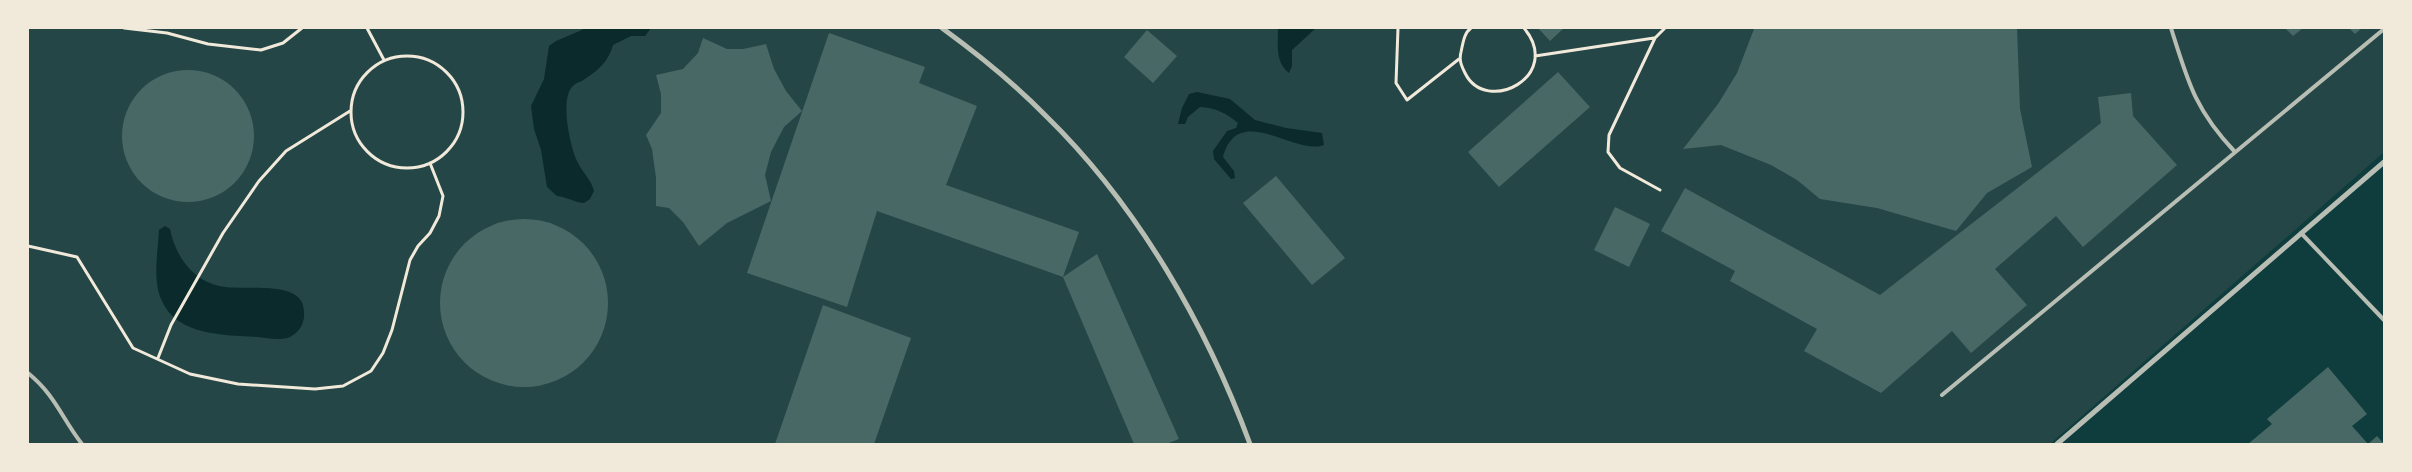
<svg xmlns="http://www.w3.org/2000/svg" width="2412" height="472" font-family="Inter,sans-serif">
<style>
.green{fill:#244646}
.water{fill:#0a2a2b}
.building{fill:#486865}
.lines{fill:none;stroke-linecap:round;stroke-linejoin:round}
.path{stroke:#f1e9da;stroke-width:3}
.service{stroke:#b8beb3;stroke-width:4}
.minor{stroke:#b8beb3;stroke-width:5}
</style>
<rect width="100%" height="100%" fill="#0f3d3e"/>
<path class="green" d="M28,28H2384V152L2050,444H28Z"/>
<path class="water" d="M583,28H651L645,36H631L613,45C608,63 597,71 582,81C579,82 574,84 572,87C560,99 570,147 577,161C582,172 591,179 594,191L590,199L584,203C573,202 568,197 557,196L547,187L541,150L534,129L531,106L544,79L549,46L556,41L582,30Z
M1278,28H1316L1292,50V66L1289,73C1275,62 1278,45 1278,28Z
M1197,92L1230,99L1255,120L1286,128L1322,133L1324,145C1294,156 1238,101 1223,157L1234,171L1235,178L1231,179L1214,159L1213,151L1227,131L1236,128L1238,123C1226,113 1216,108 1200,107L1188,117L1185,124H1178L1182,108L1189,94Z
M165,226L170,229C175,255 192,280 219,286C242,292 304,277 304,312C305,322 300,332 290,337C281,341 267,338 257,337C226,335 177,336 162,301C152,280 158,252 159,230Z"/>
<path class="building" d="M1538,28H1564L1550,41Z
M1761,28H2017L2020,109L2032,167L1987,193L1956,231L1877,208L1820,199L1797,180L1771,165L1721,145L1683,149L1718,104L1737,73L1754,29Z
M2285,28H2303L2293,36Z
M2349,28H2362L2355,34Z
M1147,30L1177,56L1153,83L1124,57Z
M829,33L925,67L919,83L977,106L946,185L1079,232L1063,277L877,211L847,307L747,273Z
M703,38L727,49H743L766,44L774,69L786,91L802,111L784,127L771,152L765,175L771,201L727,223L699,246L683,222L669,208L656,206V178L652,149L646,135L661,113V94L656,75L683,69L698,53Z
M122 136a66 66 0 1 1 132 0a66 66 0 1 1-132 0Z
M1558,72L1590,107L1499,187L1468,152Z
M2131,93L2133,116L2177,165L2083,247L2056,216L1995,269L2027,305L1971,353L1952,331L1881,393L1804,351L1817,329L1730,281L1735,271L1661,231L1685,188L1880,295L2101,123L2098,97Z
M1276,176L1345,258L1312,285L1243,203Z
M1615,207L1650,224L1629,267L1594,250Z
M440 303a84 84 0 1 1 168 0a84 84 0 1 1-168 0Z
M1097,254L1179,439L1166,444H1134L1063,277Z
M823,305L911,338L874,444H775Z
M2328,367L2367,414L2352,426L2368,444L2377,436L2384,444H2248L2272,424L2267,419Z"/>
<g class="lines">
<path class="path" d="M124,28L167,33L208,44L261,50L283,43L302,28
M367,28L384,60
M1398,28L1396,83L1407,100L1459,59
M1471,28C1464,33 1463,43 1461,52C1459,60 1461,65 1465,73C1486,116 1564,76 1524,28
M351 112a56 56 0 1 1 112 0a56 56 0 1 1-112 0Z
M1535,56L1654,38
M1660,190L1620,168L1608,152L1609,135L1655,38L1665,28
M28,246L77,257L133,348L190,374L238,384L315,389L343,386L371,371L383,353L392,330L410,260L418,246L430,233L439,216L443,196L430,163
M158,358L171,325L223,233L259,181L286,151L350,111"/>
<path class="service" d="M2171,28C2188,82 2195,110 2235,152
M2301,233L2384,320
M28,373C56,396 61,417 82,444
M1942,395L2384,29"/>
<path class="minor" d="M942,28C979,55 1014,83 1046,116C1138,206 1206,325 1250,444
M2057,444L2384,162"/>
</g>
<rect width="2412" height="472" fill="none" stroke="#f1e9da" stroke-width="58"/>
</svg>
